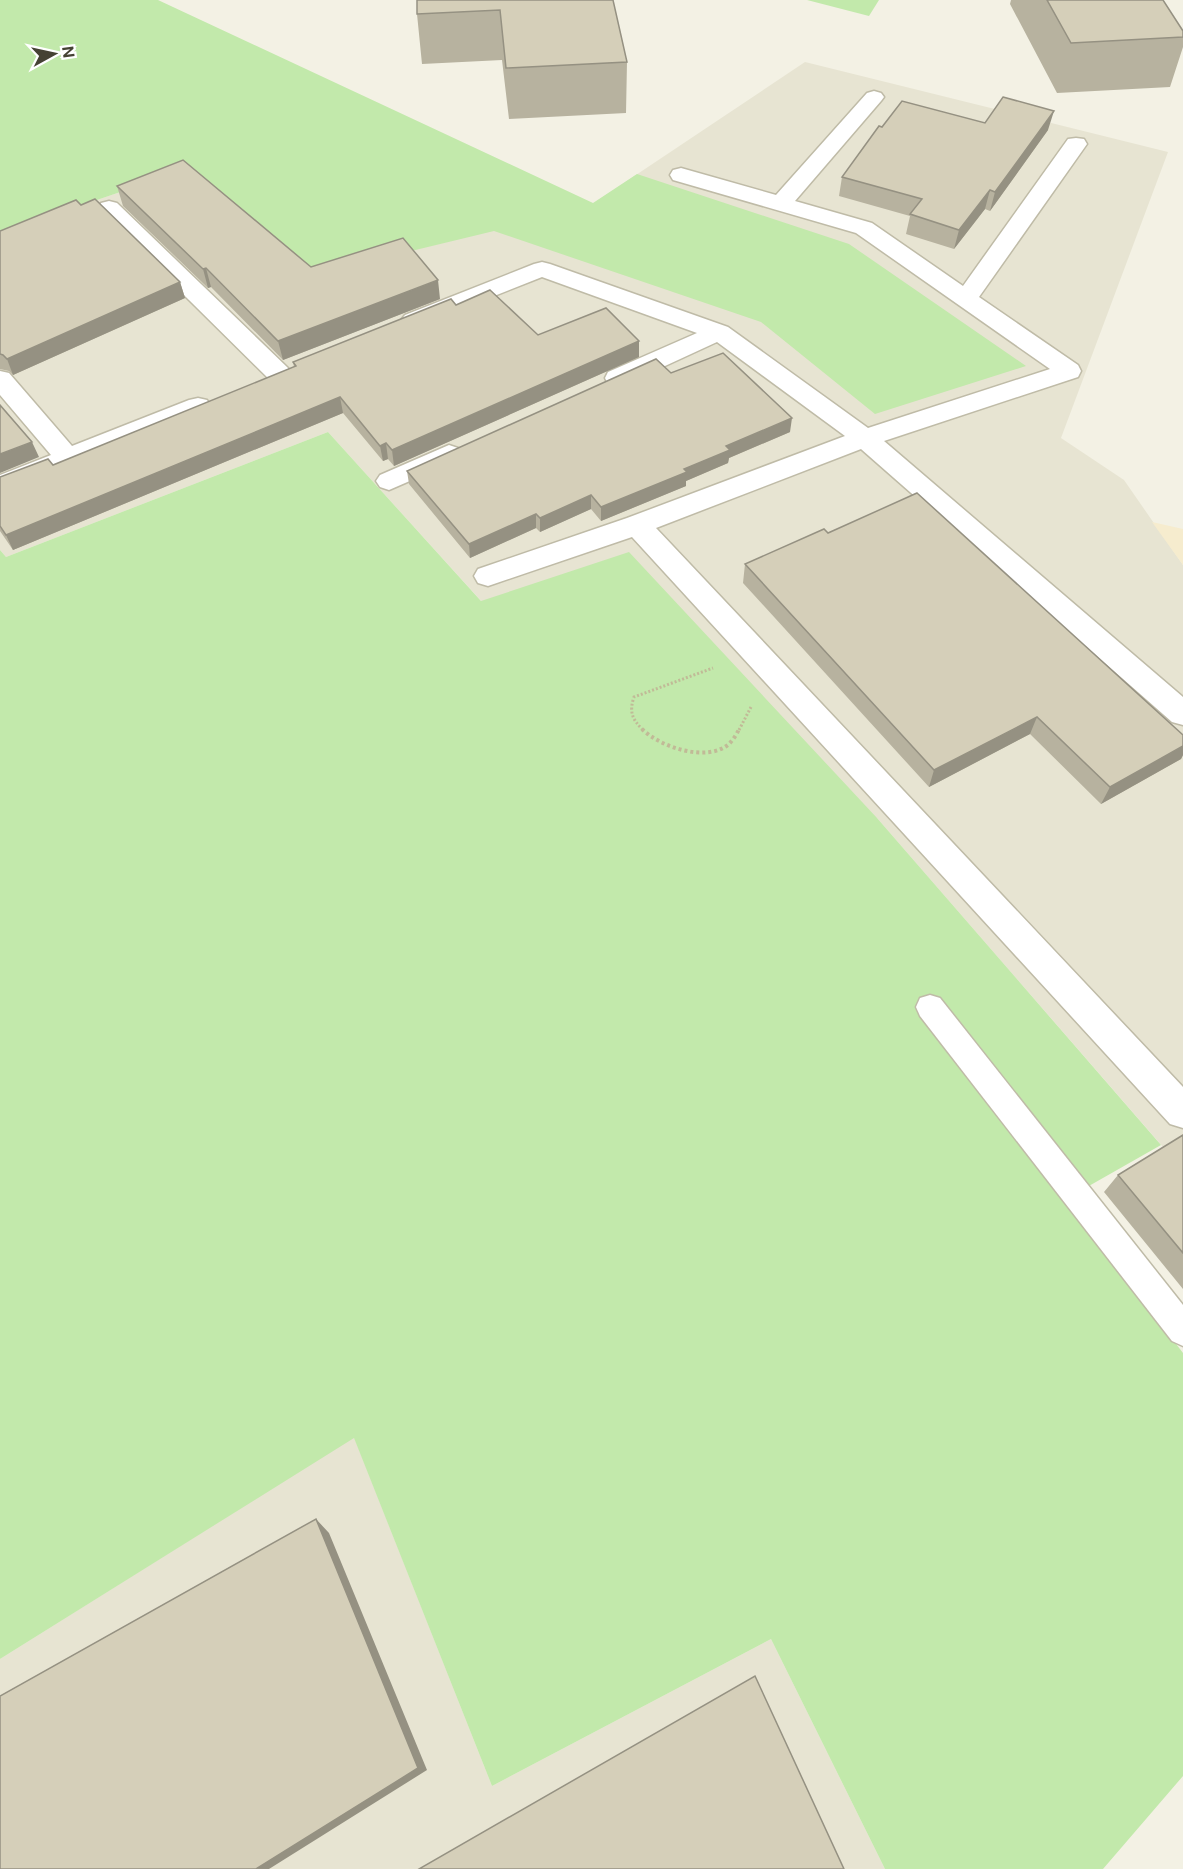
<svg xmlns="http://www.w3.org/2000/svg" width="1183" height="1869" font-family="'DM Sans',sans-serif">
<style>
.residential{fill:#e7e4d2}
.commercial{fill:#f6ecce}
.green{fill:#c2e9ab}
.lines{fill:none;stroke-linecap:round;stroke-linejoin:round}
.service-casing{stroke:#bfbba7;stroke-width:3}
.minor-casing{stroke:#bfbba7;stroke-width:3}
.path-far1{stroke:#c1ba97;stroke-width:3;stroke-dasharray:2 2;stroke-linecap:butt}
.path{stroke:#c1ba97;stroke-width:4;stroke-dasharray:3 3;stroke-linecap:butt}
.service{fill:#fff;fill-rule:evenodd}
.minor{fill:#fff;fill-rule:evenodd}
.wall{fill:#b7b29f}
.shaded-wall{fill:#959182}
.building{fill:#d5cfb9;stroke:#959182;stroke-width:1.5}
</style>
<rect width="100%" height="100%" fill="#f3f1e4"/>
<path class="residential" d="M805,62L1168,152L1061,438L1124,480L1183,565V1170L877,818L724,869L328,432L6,557L0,550V233L185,170L594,203Z
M354,1437L492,1786L771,1639L885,1869H0V1659Z"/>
<path class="commercial" d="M1152,522L1183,529V565Z"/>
<path class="green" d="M0,0H158L593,203L637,174L849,244L1026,366L875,414L761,322L494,231L312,275L185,170L0,233Z
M807,0H879L869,16Z
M328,432L481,601L629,552L877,818L1161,1145L1066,1199L1183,1353V1776L1103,1869H885L771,1639L492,1786L354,1438L0,1659V550L6,557Z"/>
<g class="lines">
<defs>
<path id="service" d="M930,995L940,998L1183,1305V1346L1172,1341L920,1016L916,1007L920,998Z"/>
<path id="minor" d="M874,91L881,93L884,97L881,101L795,201L872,223L963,286L1068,139L1076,138L1084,139L1087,144L979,297L1078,365L1081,371L1078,377L884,441L1183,697V725L1172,722L861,449L656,528L1183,1087V1128L1170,1124L632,537L488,586L478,583L474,576L478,569L627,518L845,436L717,342L626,384L617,386L608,384L605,378L608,372L697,333L542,277L421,325L413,327L405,325L401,320L405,315L534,264L542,262L550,264L728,327L868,428L1050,369L856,233L673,180L670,175L673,170L681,168L776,195L867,93Z
M109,201L117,203L288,368L291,374L288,380L279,382L270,380L101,213L98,208L101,203Z
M0,371L9,373L72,446L189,400L198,398L207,400L211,406L207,412L0,494V475L51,455L0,395Z
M449,445L458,448L462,454L458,460L389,490L380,487L376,481L380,475Z"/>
</defs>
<use href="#service" class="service-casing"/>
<use href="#minor" class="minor-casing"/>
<path class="path-far1" d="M643,730C632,719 629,712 634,697L713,668
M739,730L751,707"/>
<path class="path" d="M642,729C660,747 707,763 729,744C733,740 737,734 739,729"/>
<use href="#service" class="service"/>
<use href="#minor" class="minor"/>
</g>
<path class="wall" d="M613,0L627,62L626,113L509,119L502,60L422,64L417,14Z
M1011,0H1163L1183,31V47L1170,87L1057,93L1010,4Z
M985,123L1048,130L990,211L985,209L954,249L906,234L910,216L839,196L842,177L882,127Z
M117,186L311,267L440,299L283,360L211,287L208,288L123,206Z
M81,205L180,282L185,298L13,375L9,371L0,369V231Z
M456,305L538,335L639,341V357L394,466L388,459L383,461L343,413L13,550L0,531V477L53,465L294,367L293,362Z
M671,373L790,432L729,458L728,463L686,481V486L601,521L591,509L540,532L536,528L470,558L409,484L407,471Z
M828,533L1183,735V755L1181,759L1101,804L1030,734L929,787L743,583L745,564Z
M1183,1135V1289L1104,1192L1118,1175Z"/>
<path class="shaded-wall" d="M1054,111L1048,130L990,211L995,192Z
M990,190L985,209L954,249L959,230Z
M206,268L211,287L208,288L203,269Z
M438,280L440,299L283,360L278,341Z
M180,282L185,298L13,375L7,359Z
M639,341V357L394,466L392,450Z
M340,397L343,413L13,550L6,535Z
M792,418L790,432L729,458L728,463L686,481V486L601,521V507L684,469L726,446Z
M32,442L39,457L0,473V454Z
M386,443L388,459L383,461L380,446Z
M591,495V509L540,532V518Z
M536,514V528L470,558L469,544Z
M1037,717L1030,734L929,787L934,770Z
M1183,746V755L1181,759L1101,804L1110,787Z
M316,1519L329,1533L427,1770L269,1869H256Z"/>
<path class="building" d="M417,0H613L627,62L506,68L500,10L417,14Z
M1047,0H1163L1183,31V37L1071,43Z
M1003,97L1054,111L995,192L990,190L959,230L910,214L922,199L842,177L879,126L882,127L902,101L985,123Z
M183,160L311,267L403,238L438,280L278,341L206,268L203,269L117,186Z
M95,199L180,282L7,359L3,355L0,354V231L76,200L81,205Z
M490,290L538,335L606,308L639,341L392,450L386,443L380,446L340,397L6,535L0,526V477L48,459L53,465L296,366L293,362L451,299L456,305Z
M723,353L792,418L726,446L730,450L684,469L687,472L601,507L591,495L540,518L536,514L469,544L407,471L656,359L671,373Z
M0,405L32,442L0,454Z
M917,493L1183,735V746L1110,787L1037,717L934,770L745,564L824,529L828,533Z
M1183,1135V1253L1118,1175Z
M316,1519L418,1768L256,1869H0V1696Z
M755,1676L844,1869H419Z"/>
<g transform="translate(54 54) rotate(82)" stroke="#ffffff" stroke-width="4.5" paint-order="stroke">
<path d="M0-4.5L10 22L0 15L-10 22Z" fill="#454234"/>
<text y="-9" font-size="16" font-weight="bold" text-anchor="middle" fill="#454234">N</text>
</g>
</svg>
